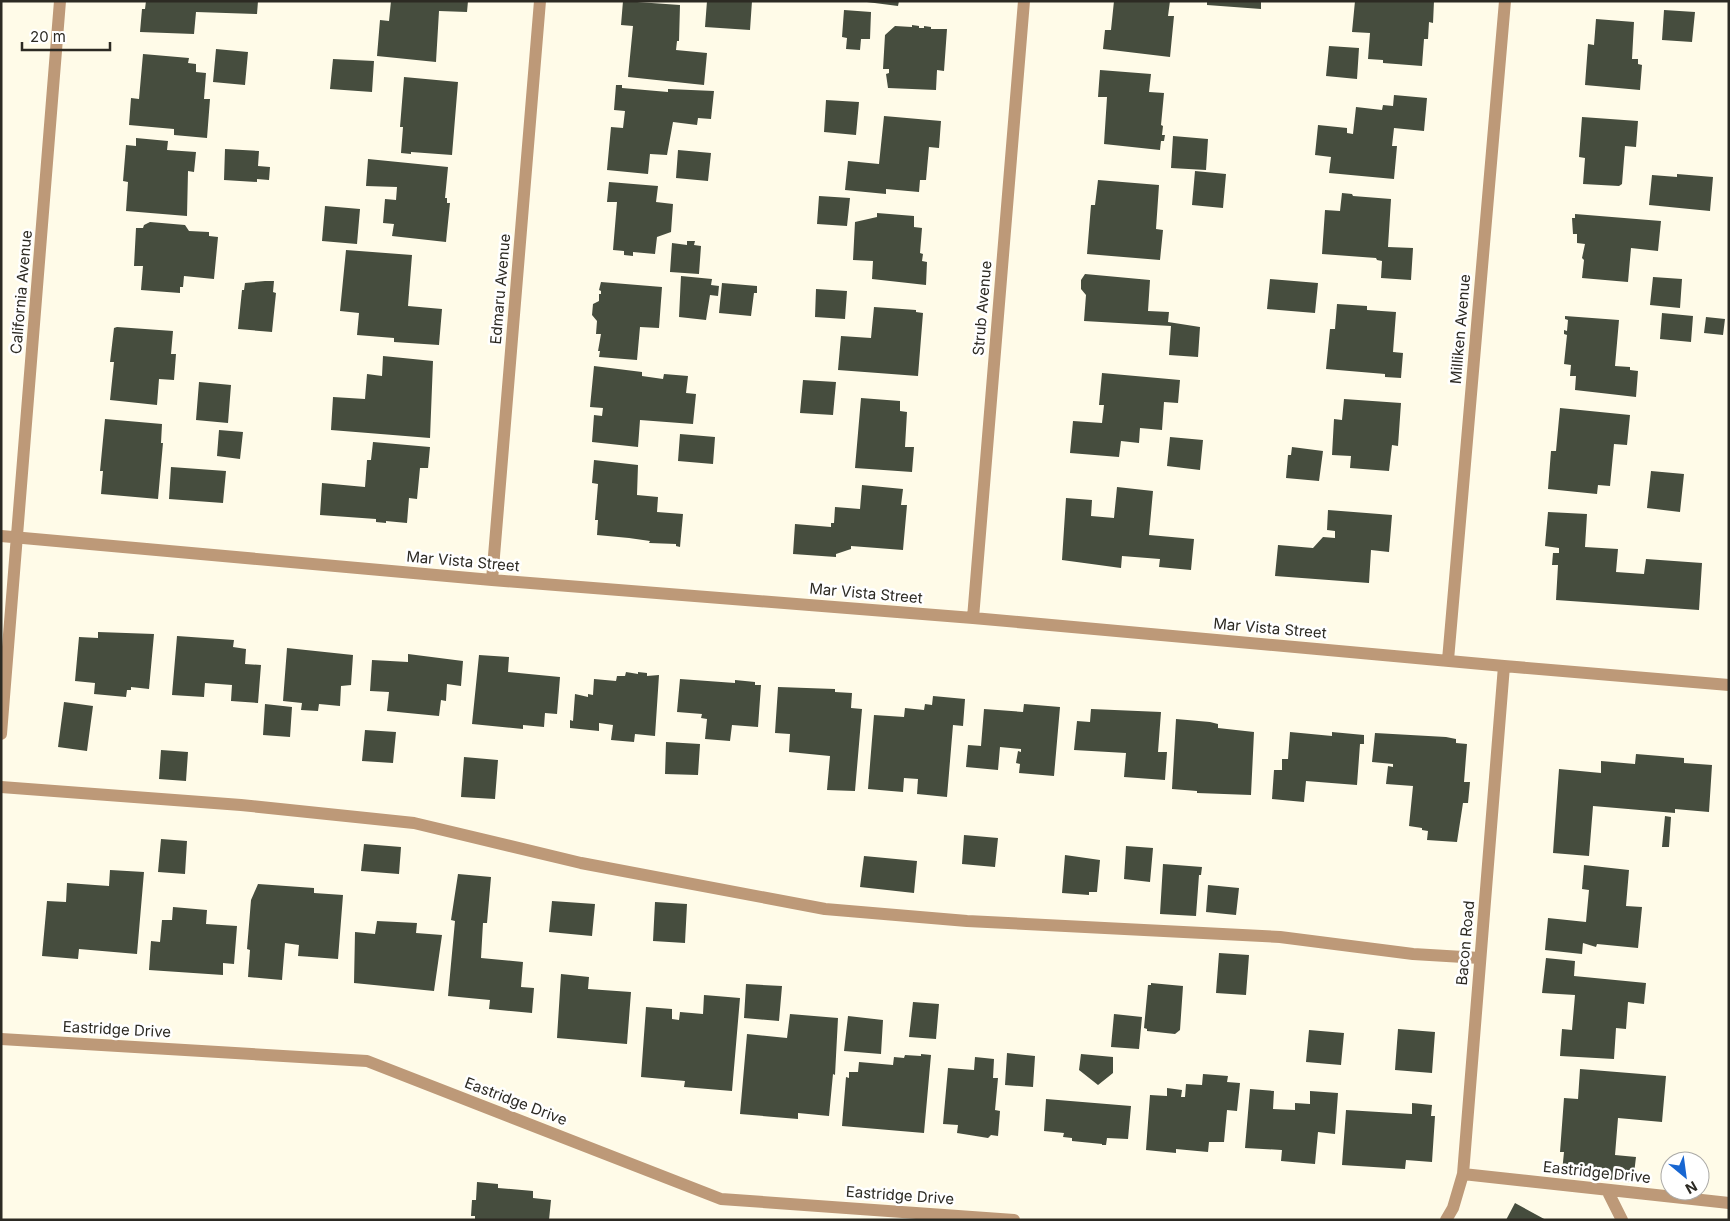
<svg xmlns="http://www.w3.org/2000/svg" width="1730" height="1221" font-family="Inter,sans-serif">
<style>
.building{fill:#464d3e}
.lines{fill:none;stroke-linecap:round;stroke-linejoin:round}
.minor{stroke:#bd9978;stroke-width:12}
.labels{text-anchor:middle;dominant-baseline:central;stroke-width:5;stroke-linejoin:round;paint-order:stroke}
.street-label{font-size:15px;fill:#2c2a23;stroke:#fff}
</style>
<rect width="100%" height="100%" fill="#fffbe8"/>
<path class="building" d="M146,1H258L257,14L196,12L194,34L140,32L142,9H145Z
M391,1H468L467,12L439,11L436,62L377,56L380,20L389,21Z
M623,1L680,5L679,41H677L676,50L707,53L704,85L628,77L633,26L621,25Z
M707,1H752L750,30L705,27Z
M859,1H899L898,6Z
M1114,1H1170L1168,16H1174L1170,57L1103,49L1105,30H1111Z
M1207,1H1261V9L1207,5Z
M1355,1H1434L1433,23L1429,22L1428,39H1424L1422,66L1383,63V60L1368,59L1370,33L1352,32Z
M844,10L871,12L870,39H861L860,50L846,49L847,38L842,37Z
M1664,10L1695,12L1692,42L1662,40Z
M1596,19L1634,22L1632,59H1638V64L1642,65L1640,90L1585,85L1588,44L1594,45Z
M912,25L919,26V28H924V26L931,27V29H947L944,71L937,70L936,90L888,88L886,74L889,73V69H883L885,35L895,26L912,27Z
M1329,46L1359,48L1357,79L1326,76Z
M216,49L248,52L245,85L213,82Z
M143,54L189,58L188,63L196,64V72L206,73L204,99H210L207,138L174,135V129L129,125L131,98L139,99Z
M333,59L374,61L372,92L330,89Z
M1100,70L1151,74L1149,92L1164,93L1161,125L1163,126L1162,135H1165L1164,141H1161L1160,150L1104,144L1107,97H1098Z
M404,77L458,82L452,155L411,152V154L401,153L403,127H400Z
M616,85H622V88L668,92V89L714,91L711,119L698,118L697,125L673,122L667,155L650,154L648,174L607,170L611,127L623,128L625,111L614,110Z
M1394,95L1427,98L1424,131L1394,128L1392,146H1397L1394,179L1329,173L1331,157L1315,155L1318,125L1347,128V133L1353,134L1356,107L1382,110L1383,105L1393,106Z
M826,100L859,102L856,135L824,132Z
M884,116L941,121L939,148L929,147L926,180H920L919,192L886,189V194L845,190L848,161L879,164Z
M1582,117L1638,121L1636,147L1625,146L1622,184L1619,186L1583,184L1585,158L1579,157Z
M1173,136L1208,139L1206,170L1171,168Z
M136,138L168,141L167,150L196,152L194,172L188,171L187,216L126,211L128,182L123,181L126,145L136,146Z
M225,149L259,151L258,166L270,167L269,180L257,179V182L224,180Z
M678,150L711,153L708,181L676,178Z
M368,159L448,167L445,198H447V203H450L446,242L392,236L394,224L383,223L385,199L396,200L397,187L366,186Z
M1195,171L1226,174L1223,208L1192,205Z
M1677,174L1713,177L1710,211L1649,205L1652,175L1677,177Z
M1098,180L1159,185L1156,229L1163,230L1160,260L1087,254L1091,205H1095Z
M609,182L658,186L656,202L673,204L671,232L657,237L655,254L633,252V256L624,255V251L613,250L617,202H607Z
M1342,193L1352,194L1353,196L1391,199L1388,247L1413,248L1411,280L1381,278L1382,261L1377,260L1376,258L1322,254L1325,210L1340,211Z
M819,196L850,198L847,226L817,224Z
M325,206L360,209L357,244L322,241Z
M877,213L914,216V227L922,228L920,253L923,254L922,261L927,262L926,285L872,279L873,261L853,260L855,222L877,217Z
M1575,214L1661,221L1658,251L1631,248L1628,282L1582,278L1584,260L1582,258L1585,244L1577,243V234H1573L1572,218H1575Z
M150,222L185,225L189,231L209,232V236L218,237L214,279L184,276L183,287H180V293L141,290L143,266H134L136,228H143L144,225Z
M687,241H695L694,245L701,246L699,274L670,272L672,243L687,245Z
M346,250L412,255L408,306L442,309L439,345L394,342V338L357,335L359,313L340,311Z
M1085,274L1150,280L1148,311L1169,312L1168,322L1200,327L1198,357L1169,355L1171,326L1084,321L1086,295L1081,289V280Z
M681,276L712,279L711,285L719,286L718,296L710,295L706,320L679,317Z
M1653,277L1682,279L1680,308L1650,305Z
M1270,279L1318,283L1315,313L1267,309Z
M265,281H274L273,292L276,293L272,332L238,329L242,290H244L245,283Z
M601,282L662,287L659,328L640,327L637,360L599,357L600,351H598L601,334H596L597,321L592,315L593,304L599,301V294H601V291L599,290Z
M722,283L757,286V293H754L751,316L719,313Z
M816,289L847,291L845,319L815,317Z
M1337,304L1367,306V310L1396,312L1393,352L1403,353L1401,378L1385,377V374L1326,369L1330,329H1335Z
M874,307L916,310V312L923,313L918,376L838,370L841,336L871,338Z
M1662,313L1693,316L1691,342L1660,339Z
M1565,316L1619,320L1615,366L1630,367V370L1638,371L1636,397L1575,390L1576,376H1570L1571,365L1564,364L1567,335L1564,334V330L1567,331L1568,320L1565,319Z
M1706,317L1725,319L1723,335L1704,333Z
M117,327L173,331L171,354H176L174,380L159,379L157,405L110,400L114,362H110L114,328Z
M383,356L433,361L430,438L331,430L333,397L365,399L367,374L382,376Z
M594,366L642,372V376L663,379L664,374L688,376L686,393L696,394L693,424L640,420L638,447L592,442L594,415L602,416L603,408L590,407Z
M1102,373L1180,380L1178,403L1164,402L1162,430L1140,428L1139,443L1121,441L1119,457L1070,453L1073,421L1102,423L1104,405H1099Z
M803,380L836,382L833,415L800,413Z
M199,382L231,385L228,423L196,420Z
M861,398L900,401V411L907,412L905,447H914L912,472L855,468Z
M1344,399L1401,403L1398,446L1392,445L1389,471L1350,468L1351,456L1332,455L1334,419L1342,420Z
M1560,408L1630,415L1627,445L1614,444L1610,486L1598,485L1597,494L1548,489L1551,451H1556Z
M105,419L162,424L161,443H163L158,499L101,494L103,471H100Z
M219,430L243,432L240,459L217,456Z
M680,434L715,437L713,464L678,461Z
M1170,437L1203,440L1200,470L1167,466Z
M373,442L430,447L428,468H420L417,499L409,498L407,523L386,521V523L376,522V519L320,515L322,483L365,487L367,460H371Z
M1292,447L1323,451L1319,481L1286,478L1288,455H1291Z
M594,460L638,465L637,495L658,497L657,512L683,514L680,547L676,546V544L649,543L650,541L629,538L597,535L598,520H595L598,484L592,483Z
M171,467L226,471L223,503L169,499Z
M1651,471L1684,474L1680,512L1647,508Z
M862,485L903,489L901,505H907L903,550L851,546V549L836,554V557L793,554L795,524L831,527V523H834L835,507L860,509Z
M1117,487L1153,491L1149,535L1194,539L1191,570L1159,567L1160,559L1122,556L1121,568L1062,560L1066,498L1092,500L1091,516L1114,518Z
M1328,510L1392,515L1389,552L1371,550L1369,583L1275,576L1278,545L1313,548L1323,537L1335,538V531L1327,530Z
M1548,512L1587,514L1585,547L1618,549L1616,572L1644,574L1646,559L1702,563L1699,610L1556,600L1558,565H1552L1553,553H1559V548L1545,546Z
M98,632L154,634L149,689L131,687V690H127L126,697L94,694L95,683L75,681L79,637L98,638Z
M177,636L234,640L233,647L246,649L245,664L261,665L258,703L231,701L232,685L205,683L204,697L172,695Z
M287,648L353,655L351,685L341,686L340,706L319,704L318,711L301,710L302,703L283,701Z
M408,654L463,661L461,686L447,684L446,701L441,700L439,716L387,711L389,692L370,691L372,660L408,662Z
M479,655L509,657L508,672L560,677L557,714L545,713L544,727L523,725V729L472,724Z
M626,672L638,674V672L647,673V676L659,675L655,736L635,734L634,742L611,740L613,725L599,723V731L570,728V720L573,721L575,694L588,697V694L593,695L594,679L616,681L617,676H625Z
M680,679L735,683V680L755,682V685H761L758,727L732,725L730,741L705,739L707,719L701,718L702,714L677,712Z
M778,687L835,689V692L852,693L851,708L862,709L855,791L827,790L830,756L789,752L790,734L775,733Z
M933,696L965,699L963,726L953,725L947,797L917,794L918,779L904,778L903,792L868,789L874,715L904,717L905,708L924,710L925,704L932,705Z
M64,702L93,706L87,751L58,747Z
M265,704L292,707L290,737L263,735Z
M1024,704L1060,707L1054,776L1019,773L1020,764L1016,763L1018,751L1021,752V749L1000,747L998,770L966,767L968,745L981,746L984,709L1023,712Z
M1091,709L1161,712L1158,752H1167L1165,780L1124,777L1126,753L1074,750L1077,721L1090,722Z
M1176,719L1210,722L1218,724V728L1254,732L1251,795L1197,793V791L1172,789Z
M365,730L396,732L393,763L362,761Z
M1290,732L1332,736V732L1364,735V744H1360L1357,785L1306,781L1304,802L1272,799L1274,770H1282V759H1288Z
M1375,733L1446,737L1456,739V743L1467,744L1464,782H1470L1468,803H1463L1457,842L1427,840L1428,831L1422,830V828L1409,826L1413,786L1386,784L1388,766L1393,767V764L1372,762Z
M666,742L700,744L698,775L665,774Z
M161,750L188,752L186,781L159,779Z
M1636,754L1684,758V763L1712,765L1709,812L1675,809V813L1593,806L1589,856L1553,853L1559,769L1601,773V761L1635,764Z
M464,757L498,760L495,799L461,797Z
M1665,816L1671,817L1669,847H1662Z
M964,835L998,838L995,867L962,864Z
M161,839L187,841L185,874L158,872Z
M364,844L401,847L399,874L361,871Z
M1126,846L1153,848L1150,882L1124,879Z
M1065,855L1100,860L1097,892H1089V895L1062,893Z
M864,856L917,861L914,893L860,887Z
M1163,864L1202,867L1201,875H1199L1196,916L1160,914Z
M1584,865L1629,870L1626,906L1642,907L1638,948L1597,944L1596,947L1583,943L1582,954L1545,950L1548,918L1586,922L1589,890L1582,889Z
M110,870L144,872L137,954L79,949L78,959L42,956L47,901L66,902L67,883L109,886Z
M458,874L491,877L487,923H483L481,958L523,962L521,987L534,988L532,1013L489,1009L490,1000L448,996L455,921L451,920Z
M258,884L314,888V893L343,895L338,959L298,956L299,945L285,943L282,980L248,977L250,950L247,949L251,900Z
M1208,885L1239,888L1236,915L1206,912Z
M552,901L595,904L592,936L549,932Z
M655,902L687,904L685,943L653,941Z
M173,907L207,910L206,924L237,926L234,964L223,963V975L149,970L151,941L160,942L162,920H172Z
M377,921L417,923L416,933L442,935L434,991L354,983L355,932L375,934Z
M1219,953L1249,955L1246,995L1216,993Z
M1546,958L1575,961L1574,976L1646,983L1644,1004L1628,1002L1626,1029L1616,1028L1614,1059L1560,1056L1562,1029L1572,1030L1575,995L1542,993Z
M561,974L589,977L588,989L631,992L627,1044L557,1038Z
M1151,983L1183,986L1180,1030L1175,1034L1147,1031V1029L1144,1028L1148,985H1151Z
M746,984L782,986L779,1021L744,1018Z
M704,995L740,998L732,1091L684,1087L685,1081L641,1077L646,1007L672,1009V1019L679,1020L680,1012L703,1014Z
M913,1002L939,1004L936,1039L909,1037Z
M790,1014L838,1018L835,1075L833,1074L829,1116L798,1113V1119L740,1114L747,1034L787,1038Z
M1114,1014L1142,1017L1139,1049L1111,1047Z
M848,1016L883,1020L881,1054L844,1051Z
M1398,1029L1435,1032L1432,1073L1395,1070Z
M1309,1030L1344,1033L1341,1065L1306,1062Z
M1007,1053L1035,1056L1033,1087L1005,1085Z
M921,1054L931,1055L924,1133L842,1126L846,1077L849,1078V1072H858L859,1062L893,1065L894,1057L904,1058L905,1055L921,1056Z
M1081,1054L1113,1057V1073L1098,1085L1079,1070Z
M975,1057L994,1059L993,1078H998L995,1110L1000,1111L998,1136L991,1135L988,1138L957,1133L958,1125L943,1124L948,1068L974,1070Z
M1580,1069L1666,1076L1662,1122L1618,1118L1615,1155L1636,1157L1633,1182L1604,1179V1176L1562,1172L1564,1152H1560L1564,1098L1578,1099Z
M1203,1074L1228,1076L1227,1082L1240,1083L1237,1111L1227,1110L1224,1142H1209L1208,1152L1176,1149V1153L1146,1150L1150,1095L1167,1096V1088L1182,1090L1181,1097H1185L1186,1084L1202,1085Z
M1250,1089L1274,1091L1273,1109L1295,1110V1103L1310,1104V1091L1338,1093L1335,1134L1318,1132L1315,1164L1281,1161L1282,1150L1245,1148Z
M1046,1099L1131,1106L1128,1139L1107,1138L1106,1145H1102V1144L1072,1141V1138L1063,1137L1064,1133L1044,1131Z
M1412,1103L1432,1105L1431,1116H1435L1432,1162L1406,1160L1405,1169L1342,1165L1346,1110L1412,1114Z
M477,1182L498,1184V1188L533,1191V1198L551,1200L549,1220H475V1216H471L472,1200H476Z
M1515,1203L1546,1220H1506Z"/>
<g class="lines">
<path class="minor" d="M1,536L492,580L973,618L1504,666L1729,685
M492,580L540,1
M973,618L1024,1
M1448,660L1505,1
M1,734L60,1
M1,787L241,805L414,823L581,863L825,909L967,921L1280,937L1413,954L1480,958
M1,1039L367,1061L721,1199L1014,1220
M1463,1174L1729,1203
M1607,1190L1622,1220
M1446,1220L1453,1208L1463,1174L1504,666"/>
</g>
<g class="labels">
<g class="street-label">
<text transform="translate(500 289) rotate(-85)">Edmaru Avenue</text>
<text transform="translate(21 292) rotate(-85)">California Avenue</text>
<text transform="translate(982 308) rotate(-85)">Strub Avenue</text>
<text transform="translate(1460 329) rotate(-85)">Milliken Avenue</text>
<text transform="translate(463 561) rotate(5)">Mar Vista Street</text>
<text transform="translate(866 593) rotate(5)">Mar Vista Street</text>
<text transform="translate(1270 628) rotate(5)">Mar Vista Street</text>
<text transform="translate(1465 943) rotate(-85)">Bacon Road</text>
<text transform="translate(117 1029) rotate(3)">Eastridge Drive</text>
<text transform="translate(516 1101) rotate(21)">Eastridge Drive</text>
<text transform="translate(1597 1172) rotate(6)">Eastridge Drive</text>
<text transform="translate(900 1195) rotate(4)">Eastridge Drive</text>
</g>
</g>
<rect width="1730" height="1221" fill="none" stroke="#2c2a23" stroke-width="5"/>
<g transform="translate(1685 1176) rotate(151)"><circle r="24" fill="#ffffff" stroke="#abaaa7"/>
<path d="M0-4L9 19L0 12L-9 19Z" fill="#1766d1"/>
<text y="-8" font-size="14" font-weight="bold" text-anchor="middle" fill="#2c2a23">N</text>
</g>
<path d="M22 42v8h88v-8" fill="none" stroke="#2c2a23" stroke-width="2.5"/>
<text x="30" y="42" font-size="15" fill="#2c2a23" stroke="#ffffff" stroke-width="4" paint-order="stroke">20 m</text>
</svg>
